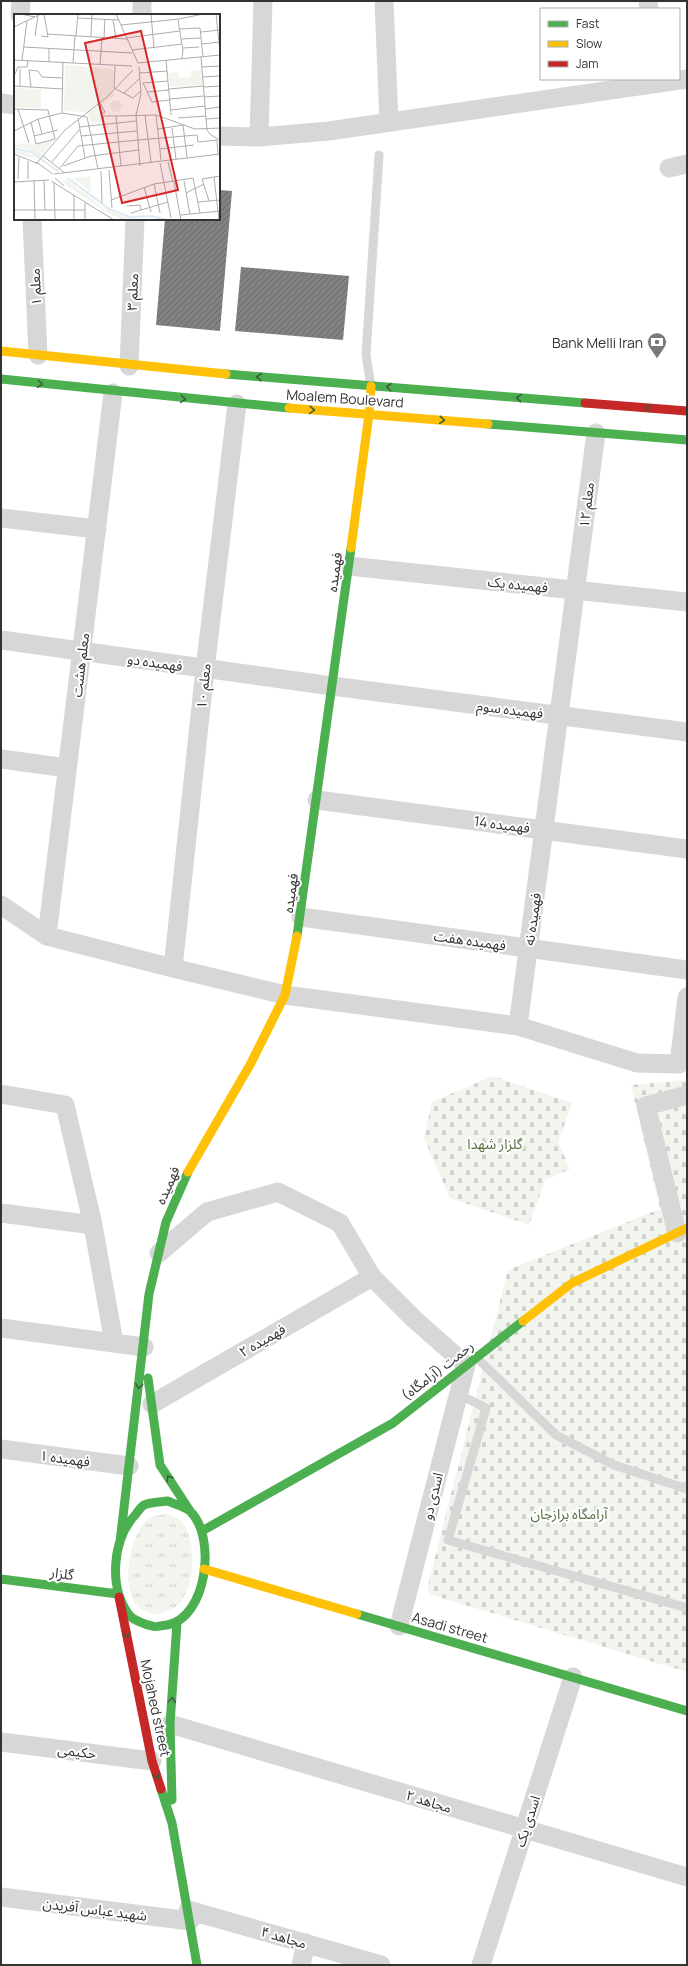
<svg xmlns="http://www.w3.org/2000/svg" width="688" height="1966" font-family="Manrope,'Noto Sans Arabic',sans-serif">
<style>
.grass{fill:url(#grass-tufts)}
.cemetery{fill:url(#cemetery-stones)}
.building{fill:url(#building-hatch)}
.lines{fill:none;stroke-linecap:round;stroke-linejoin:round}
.lane{stroke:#d7d7d7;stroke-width:9}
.street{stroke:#d7d7d7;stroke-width:19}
.fast{stroke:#4caf50;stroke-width:9}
.slow{stroke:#ffc107;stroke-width:9}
.jam{stroke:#c62828;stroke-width:9}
.oneway{stroke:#3c5e3d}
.labels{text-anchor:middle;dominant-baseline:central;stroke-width:4;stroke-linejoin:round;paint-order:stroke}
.street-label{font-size:14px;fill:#333;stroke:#fff}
.poi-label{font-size:14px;fill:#333;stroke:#fff;text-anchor:end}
.park-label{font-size:14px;fill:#56703f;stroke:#fff}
.inset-river{fill:none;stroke:#ddebf3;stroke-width:2}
.inset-road{fill:none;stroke:#adadad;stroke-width:1}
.view{fill:#d62828;fill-opacity:0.15;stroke:#d62828;stroke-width:2}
.inset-edge{fill:none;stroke:#333;stroke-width:2}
</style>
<defs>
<pattern id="grass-tufts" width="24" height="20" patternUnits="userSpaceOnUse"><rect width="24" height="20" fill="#f1f5ed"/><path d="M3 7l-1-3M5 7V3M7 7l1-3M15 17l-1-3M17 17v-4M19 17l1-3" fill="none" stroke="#cfd2cc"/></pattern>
<pattern id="cemetery-stones" width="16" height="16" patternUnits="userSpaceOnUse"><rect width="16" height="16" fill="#f1f5ed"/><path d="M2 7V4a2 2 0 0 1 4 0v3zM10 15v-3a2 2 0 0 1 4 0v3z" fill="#cfd2cc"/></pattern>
<pattern id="building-hatch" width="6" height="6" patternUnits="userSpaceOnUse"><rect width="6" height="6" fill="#818181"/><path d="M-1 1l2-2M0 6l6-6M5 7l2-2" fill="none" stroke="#6a6a6a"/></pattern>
</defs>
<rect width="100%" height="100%" fill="#fff"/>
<path class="grass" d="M166,1514C171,1516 179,1518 182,1522C199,1542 196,1606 165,1612C162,1613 157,1615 153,1614C150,1613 142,1610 139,1608C119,1589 129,1534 149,1518C153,1515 161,1515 166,1514Z"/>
<path class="cemetery" d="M493,1076L572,1103L558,1142L570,1169L545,1180L529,1225L450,1198L424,1138L432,1102Z
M687,1080V1672L432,1595L427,1589L508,1270L660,1209L631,1085Z"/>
<path class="building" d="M219,190L232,191L220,331L156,325L165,219H219Z
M241,267L349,276L343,340L235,331Z"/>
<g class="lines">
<path class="lane" d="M371,386L366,355L379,155
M476,1357L556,1435L614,1465L687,1489
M458,1394L486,1408L448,1540L687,1608"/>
<path class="street" d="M384,1L389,122
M648,1L649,9
M20,15L21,1
M142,15V1
M1,103L15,105
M219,136L259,137L329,131L687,79
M259,137L263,1
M669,168L687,164
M32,219L38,355
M129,366L135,219
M1,518L97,529
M349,566L687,602
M1,640L332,686L687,732
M1,759L67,768
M317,800L687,849
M1,905L47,936L173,968L285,995L518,1026L596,433
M301,917L687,970
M47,936L113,393
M173,968L205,669L237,404
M518,1026L637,1063L679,1064L687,997
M1,1094L65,1105L93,1225L114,1343
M1,1213L93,1225
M677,1233L646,1106L687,1095
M159,1253L207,1212L278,1192L340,1223L372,1277L414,1319L466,1365L399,1626
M1,1328L144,1347
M152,1404L372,1277
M1,1449L129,1466
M170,1724L687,1877
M1,1742L152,1761
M1,1897L190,1921
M188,1910L381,1965
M301,1965L306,1943
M481,1965L573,1677"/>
<path class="fast" d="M226,374L585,403
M1,379L289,408
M488,424L687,440
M297,936L351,548
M148,1378L160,1465L190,1511
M168,1501C174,1504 185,1507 190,1511C217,1537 207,1618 167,1625C162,1625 156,1628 152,1626C146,1625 134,1620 130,1616C108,1588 112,1539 136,1514C138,1511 141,1507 144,1505C150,1502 161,1502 168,1501Z
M202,1531L393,1423L523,1321
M120,1542L149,1294L166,1222L188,1172
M1,1579L118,1594
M357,1614L687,1711
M161,1789L172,1823L197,1965
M172,1800L170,1724L177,1623"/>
<path class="slow" d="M1,351L226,374
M289,408L488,424
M351,548L369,414L371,386
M188,1172L251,1063L285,995L297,936
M523,1321L572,1283L687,1228
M204,1569L357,1614"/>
<path class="jam" d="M585,403L687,411
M119,1597L152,1761L161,1789"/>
</g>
<defs><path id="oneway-chevron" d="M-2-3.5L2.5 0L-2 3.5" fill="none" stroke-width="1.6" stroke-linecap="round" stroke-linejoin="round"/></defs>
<g class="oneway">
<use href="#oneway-chevron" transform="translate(259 377) rotate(-176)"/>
<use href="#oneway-chevron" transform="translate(40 384) rotate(7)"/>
<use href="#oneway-chevron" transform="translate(389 387) rotate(-175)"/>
<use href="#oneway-chevron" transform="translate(519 398) rotate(-175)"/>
<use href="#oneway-chevron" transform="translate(183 399) rotate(5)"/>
<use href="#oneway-chevron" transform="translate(648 408) rotate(-175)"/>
<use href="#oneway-chevron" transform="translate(312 410) rotate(4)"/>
<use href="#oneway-chevron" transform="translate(442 420) rotate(5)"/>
<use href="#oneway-chevron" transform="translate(139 1386) rotate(97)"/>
<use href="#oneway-chevron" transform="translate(169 1478) rotate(-123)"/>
<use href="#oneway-chevron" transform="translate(127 1635) rotate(78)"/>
<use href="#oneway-chevron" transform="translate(172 1700) rotate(-86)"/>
<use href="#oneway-chevron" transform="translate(157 1776) rotate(72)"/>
</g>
<defs>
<symbol id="bank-pin" viewBox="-11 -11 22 30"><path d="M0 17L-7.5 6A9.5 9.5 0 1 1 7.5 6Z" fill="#7a7a7a" stroke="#fff"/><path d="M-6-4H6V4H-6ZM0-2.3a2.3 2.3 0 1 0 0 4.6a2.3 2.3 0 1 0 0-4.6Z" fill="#fff"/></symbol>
</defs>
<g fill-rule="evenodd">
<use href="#bank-pin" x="646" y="331" width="22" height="30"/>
</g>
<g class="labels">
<g class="street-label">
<text transform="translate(35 287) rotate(-92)">معلم ۱</text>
<text transform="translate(132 292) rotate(-88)">معلم ۳</text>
<text transform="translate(345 398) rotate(4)">Moalem Boulevard</text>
<text transform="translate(586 505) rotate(-83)">معلم ۱۲</text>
<text transform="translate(334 572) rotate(-82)">فهمیده</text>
<text transform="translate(518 584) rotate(6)">فهمیده یک</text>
<text transform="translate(155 662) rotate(8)">فهمیده دو</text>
<text transform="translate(80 665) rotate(-83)">معلم هشت</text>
<text transform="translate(203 686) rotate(-84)">معلم ۱۰</text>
<text transform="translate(510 709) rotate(7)">فهمیده سوم</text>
<text transform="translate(502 824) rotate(7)">فهمیده 14</text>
<text transform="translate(290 893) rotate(-82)">فهمیده</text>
<text transform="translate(532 919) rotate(-82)">فهمیده نه</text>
<text transform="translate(470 940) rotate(8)">فهمیده هفت</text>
<text transform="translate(167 1185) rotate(-66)">فهمیده</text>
<text transform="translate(262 1340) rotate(-30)">فهمیده ۲</text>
<text transform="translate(437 1370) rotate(-38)">رحمت (آرامگاه)</text>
<text transform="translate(65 1458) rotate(8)">فهمیده ۱</text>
<text transform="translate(432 1496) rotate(-76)">اسدی دو</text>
<text transform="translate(62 1573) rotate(8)">گلزار</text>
<text transform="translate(450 1627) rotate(16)">Asadi street</text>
<text transform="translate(156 1708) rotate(78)">Mojahed street</text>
<text transform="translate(77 1751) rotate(7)">حکیمی</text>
<text transform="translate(429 1801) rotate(17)">مجاهد ۲</text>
<text transform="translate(527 1821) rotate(-72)">اسدی یک</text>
<text transform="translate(95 1909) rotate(7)">شهید عباس آفریدن</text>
<text transform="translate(284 1937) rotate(16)">مجاهد ۴</text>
</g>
<g class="poi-label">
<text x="643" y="342">Bank Melli Iran</text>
</g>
<g class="park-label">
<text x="495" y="1143">گلزار شهدا</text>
<text x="569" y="1513">آرامگاه برازجان</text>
</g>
</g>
<g transform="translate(14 14)">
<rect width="206" height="206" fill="#fff"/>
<path d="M51,51L99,55V82L88,90L92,100L87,101L88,109L78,110L72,98L50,97ZM96 92a6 6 0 1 1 12 0a6 6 0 1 1-12 0Z" fill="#f1f5ed"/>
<path d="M187,56L188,71L156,73L154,59L164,58L165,64L177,63V57ZM0,74L27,75V94L0,93ZM40,126L26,143L13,135L0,132L7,129L21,131ZM0,135L11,137L23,145L0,139ZM76,162L77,178L59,164ZM53,165L90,195L120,206H108L89,196L48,168Z" fill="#f1f5ed"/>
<path class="inset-river" d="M0,134L17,138L45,158M54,164L95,195L116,203L138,202L153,206"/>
<path class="inset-road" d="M7,0L21,3M102,0L124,49M137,0L140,34M202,0L206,38M63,4L105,6M99,6L102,24M164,6L169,37L168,45M107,11L165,5L189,0M0,13L27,0M165,15L186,14L189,43M187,18L206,16M33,20L113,25M21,22L24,2M27,22L34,23L30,0M62,22L64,0M77,22L78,0M90,23L91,5M112,24L166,17M167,25L187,24M188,30L206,28M10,33L118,39M169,34L185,33M118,36L168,30M187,43L193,116L197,121L206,126M0,46L118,52M8,46L13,7M152,46L157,101M35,48V34M59,49L61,22M124,49L206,41M86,51L88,23M101,52L100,74L119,84L127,77M125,53L127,80L122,101L126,152M188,53L206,52M126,59L153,57M0,62L4,53H13L14,46M189,63L206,62M129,69L138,88L156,86M129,69L154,67M0,72L49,75M6,73V55M17,73L15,56L24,57L28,63L49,64M190,73L206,72M155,75L189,72M133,78L155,76M110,79L125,65M190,83L206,82M156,85L190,82M86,89L91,98L87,100M0,95L34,96L41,125M4,95L15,129M191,95L206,93M157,96L191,92M48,99L49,48M131,101L137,148M142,101L147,146M64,104L71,144M164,104L192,102M24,105L28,120M192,105L206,104M17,108L22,130L41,125M90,110L89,102H102M65,113L122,107M158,114L162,145M144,115L169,111L173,143M0,117L24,105L48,99L73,103L84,155M20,122L44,116M67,122L123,117M146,135L180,131M0,140L25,150L39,160M29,142L51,159M14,147V165M154,148L159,168M37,149L66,115M146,149L157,204M22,150L51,116L93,83L119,56M49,152L77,142L125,136M107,152L102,102L142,101L181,115L206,114M45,155L64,132L124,126L183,121L184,128L203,126L204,140M95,156L98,194M87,157L88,189M40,160L206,140M200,163L205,206M41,164L50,172M4,165L5,143M20,166L21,206M30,166L31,196M37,167L100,206M170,167L176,200M0,168L35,166M160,168L167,206M40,169L41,206M140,170L146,199M130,173L137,198M172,179L190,170M60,181V206M97,186L140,170L179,164L186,199M195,187L188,165L206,162M184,188L206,186M71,189V206M113,192L126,191L127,196M0,196H71M117,199L154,188M167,201L206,197"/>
<path class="view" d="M127,17L164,176L108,189L71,29Z"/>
<rect width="206" height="206" class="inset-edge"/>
</g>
<rect width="688" height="1966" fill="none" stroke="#333333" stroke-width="4"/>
<rect x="540" y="8" width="140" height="72" fill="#ffffff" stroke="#adadad"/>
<rect x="548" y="21" width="20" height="6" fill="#4caf50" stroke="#adadad"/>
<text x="576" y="28" font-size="12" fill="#333333">Fast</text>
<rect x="548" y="41" width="20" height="6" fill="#ffc107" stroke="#adadad"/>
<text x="576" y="48" font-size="12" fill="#333333">Slow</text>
<rect x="548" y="61" width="20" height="6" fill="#c62828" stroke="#adadad"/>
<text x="576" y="68" font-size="12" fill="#333333">Jam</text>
</svg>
